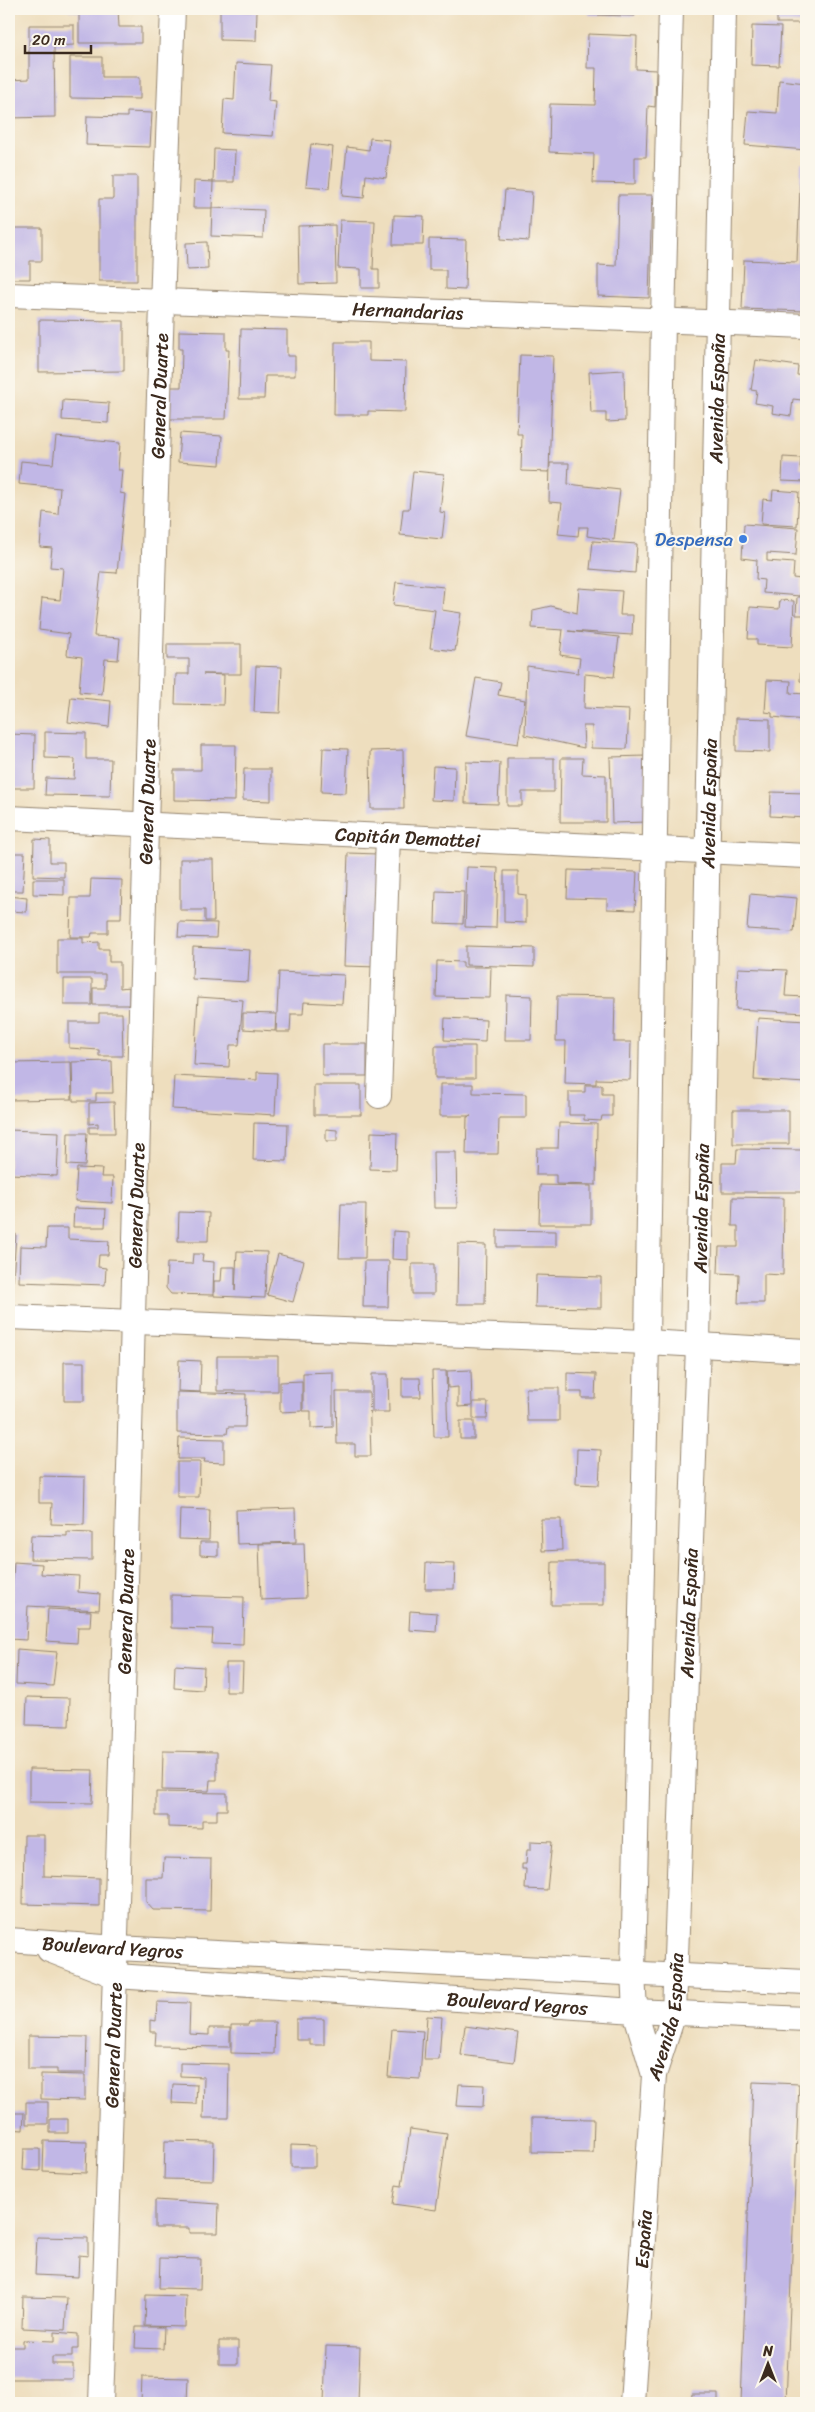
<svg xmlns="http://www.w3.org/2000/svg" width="815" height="2412" font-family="Sriracha,sans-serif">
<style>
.building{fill:#c1b7e6}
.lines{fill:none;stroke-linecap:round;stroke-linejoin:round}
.minor-casing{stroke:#94846e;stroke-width:26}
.minor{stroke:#fff;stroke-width:24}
.shop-dot{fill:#3f7fe0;stroke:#fbf7ec;stroke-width:2}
.labels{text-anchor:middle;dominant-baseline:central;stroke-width:4;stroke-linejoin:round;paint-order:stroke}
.street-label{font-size:19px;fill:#3b2a1e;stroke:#fbf7ec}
.shop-label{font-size:19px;fill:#366cbe;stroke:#fbf7ec;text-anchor:end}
</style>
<rect width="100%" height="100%" fill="#fbf7ec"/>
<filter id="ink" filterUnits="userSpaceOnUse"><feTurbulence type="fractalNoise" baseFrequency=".02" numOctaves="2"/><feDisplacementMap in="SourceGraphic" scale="10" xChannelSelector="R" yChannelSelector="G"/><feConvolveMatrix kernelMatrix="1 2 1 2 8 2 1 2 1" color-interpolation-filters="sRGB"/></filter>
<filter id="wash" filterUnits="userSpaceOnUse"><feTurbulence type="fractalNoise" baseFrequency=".0096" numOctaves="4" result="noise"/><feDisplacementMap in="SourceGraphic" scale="20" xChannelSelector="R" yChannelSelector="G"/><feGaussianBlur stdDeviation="1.12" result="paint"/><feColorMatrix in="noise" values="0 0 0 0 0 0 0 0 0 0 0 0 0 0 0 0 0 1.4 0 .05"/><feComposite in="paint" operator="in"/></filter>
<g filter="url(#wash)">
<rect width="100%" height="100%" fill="#eedebe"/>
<g id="blocks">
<path class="building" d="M69,9H118L119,27H141V43H79V12L69,11Z
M589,9H635V16L589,15Z
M777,9H806V23H777Z
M220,10L257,11L256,41L220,40Z
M29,25H74V45L54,46L55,117L9,118V80L29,79Z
M752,26L781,27L779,66L751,65Z
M588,34L637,36L636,69L656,70L655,107L648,106L646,157H635V184L593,183L594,154L549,152L550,104L595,105L596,68H587Z
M70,57H102V77H140V99L70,98Z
M236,63L271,65L268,101L276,102L273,136L222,133L224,99L234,100Z
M779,80L806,83V150L745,145L748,111L777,113Z
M127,112L152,113L150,147L86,145L87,116L127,117Z
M370,138L390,140L386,178L366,175L364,198L342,196L347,147L369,150Z
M311,144L333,147L329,188L306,186Z
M214,149L235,150L234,182H213Z
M801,163H806V311L742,309L744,260L797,262Z
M113,176H137V281H99V199H113Z
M194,181L213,182L212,208H193Z
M505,190L532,192L529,241L501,239Z
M618,195H652L649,298L598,296V265L616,266Z
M212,208L264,210L263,238L211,236Z
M394,215L424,216L423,245H393Z
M340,220L375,221L373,269H379V288H361V269L338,268Z
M335,225L336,283L299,284L298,226Z
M9,228H42V261H30V279H9Z
M429,239L466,240L465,290L446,289V270H429Z
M207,242L208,269L187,270L186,243Z
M39,320L124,321V371L39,372Z
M241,329L287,330V356H295V376H265L264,399H239Z
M179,331L226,332V350H229L226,419H170L171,387H181L182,349H179Z
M335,342H369V361L406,362L405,412L368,411V415H334Z
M520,355L553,356L549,472L521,471L522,434H517Z
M756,360L798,366L797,375L806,376L802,400L793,399L791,416L772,413L773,406L755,403L757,391L751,390Z
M624,370L625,421L606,422V413H591L589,372Z
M63,400L109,403L108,423L62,420Z
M180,433L222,436L220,465L178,462Z
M56,437L120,443L118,470H122L120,493L125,494L117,573L101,572L94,636L120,638L118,660L105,659L102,694L79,692L82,657L67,655L69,634L39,630L42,598L60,600L63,568L50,567L52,548L40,547L43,512L58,514L60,488L19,484L21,461L53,464Z
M783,457L801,458L800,468H806V482L782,481Z
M550,463H569L568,484L620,490L614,540L587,536L588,527H579L578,536L558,534L562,503L549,502Z
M413,471L444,474L440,512L445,513L442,539L400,535L403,509H409Z
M773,490L799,492L797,526L761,524L763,499L772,500Z
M744,524L798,528L796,555L767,553V561L794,563L793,578L801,579L800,596L763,593L764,580L756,579L757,560L742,558Z
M593,541L637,544L635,573L590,569Z
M396,582L444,587L442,610L461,613L455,651L430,648L435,610L393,605Z
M579,588L622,591L620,615H633L632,635L568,631L619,637L614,677L585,674L584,708L629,710L627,749L591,748L592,726H583L584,748L525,735L527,666L578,673L580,658L560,655L563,630L532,628L533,610L551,606L577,613Z
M797,597H806V615H796Z
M780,600L794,601L792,647L757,645V639H748L750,607L779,609Z
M167,644H241V674H203L224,675L223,705L175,704L176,674H189V659H167Z
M801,661H806V682L800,681Z
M256,666L282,667L280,713L254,712Z
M476,678L501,682L498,695L525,700L518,744L466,736Z
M767,680L791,681L790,693L806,694V720L772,717V713L765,712Z
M71,697L111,701L109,727L68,722Z
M736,718L770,719V752L736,751Z
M45,732L86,733V759H111L110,796L45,795L46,778L74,779L75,759L45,758Z
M9,734L35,735L34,788H9Z
M201,745H236L235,801L174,800V770H201Z
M323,748L348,749L346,793L321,792Z
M403,750L404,809H371L370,751Z
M646,756L648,822L612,823L610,757Z
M507,758H554V792H522V806H507Z
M561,758H583L582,774L606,775V822H560Z
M466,762L500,763L498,804L465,803Z
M433,766L455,767L454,801L431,800Z
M244,769H271V801L243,800Z
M771,792L806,793V818L770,816Z
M34,839L50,840V862H64V877L33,876Z
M9,853H25L23,891H10Z
M348,853L378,854L379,967L344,966Z
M180,859H213L214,921H205V910H180Z
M467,867L498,868L496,928L465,927Z
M568,870L637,872L635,910L607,909V899L567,898Z
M504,871H518V894L526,895V923L504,922Z
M33,879H64V895L33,894Z
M91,879L122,880L121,919H108V933H92L91,937H70L71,898H90Z
M436,891L464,892L463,924L435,923Z
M750,894L797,898L794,932L747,929Z
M9,896L27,898L26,912L9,911Z
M179,922L217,923L216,938L178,937Z
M57,938H83V943L99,942V949H109V962H120V988L129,987V1005H93V988H105V974H57Z
M466,946L534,948V967L466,965Z
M193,947L250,950L248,982L192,979Z
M437,961L463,962V967H491L490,998L436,997Z
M738,968L787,970L785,996L806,997V1013L736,1009Z
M279,972L344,975L342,1004L304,1002L303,1014H291L290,1032H276Z
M64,979H92V1005H64Z
M506,995L532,996L531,1040H505Z
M557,996L615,997L614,1042H631L630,1080L596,1079V1084L565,1083L566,1041H556Z
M198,997L243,1000L239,1045H230L229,1067L194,1065Z
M99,1013H122L123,1056H99V1050L69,1048V1022H99Z
M243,1013L276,1014L275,1031L243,1029Z
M445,1018L486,1020L485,1042L444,1040Z
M758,1018L806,1021V1083L754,1080Z
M322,1044H367V1076H322Z
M435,1046H475V1078H435Z
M112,1061L113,1093H96V1101H73L72,1062Z
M71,1062L72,1099L9,1100V1063Z
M257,1072L277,1073L275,1115L172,1109L174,1076L257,1080Z
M440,1084H473V1093L526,1094V1118H499L498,1154H466L467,1117L471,1116H440Z
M314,1085H361V1115H314Z
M585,1085H602V1094H612V1116H602L601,1121L584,1120V1115H569V1092H585Z
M114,1102L115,1133H89V1127H98V1123L89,1124V1103Z
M733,1110H789V1144H733Z
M254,1123L288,1124L287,1161L253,1160Z
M559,1123L597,1124L596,1185L556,1184V1175H536L537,1148H558Z
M326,1129L337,1130V1141H326Z
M9,1130L59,1132L57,1176L9,1174Z
M371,1132L397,1133L396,1170L370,1169Z
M68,1133H87L85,1166L67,1165Z
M737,1149L803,1150V1170H806V1192H722V1163H736Z
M433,1152H456L457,1208H434Z
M77,1168L102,1169L101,1177H113L112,1203L75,1201Z
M540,1185L591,1186V1224H539Z
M733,1197L784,1198L783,1275L764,1274V1303H738L739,1274L718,1273L719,1247H738V1226H732Z
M341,1204H366L365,1258H339Z
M74,1208L106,1209L105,1227H73Z
M179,1212L209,1213L208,1241H178Z
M47,1228H68V1239L109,1241L108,1255H99L98,1267L106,1268L105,1285L19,1282L20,1246L46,1247Z
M497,1230L556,1231V1247H497Z
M393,1231L408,1232V1260L392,1259Z
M9,1234H16L13,1281H9Z
M458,1244L486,1245L485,1304H457Z
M805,1244H806V1277H803Z
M237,1251L267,1252L265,1298L214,1296V1281H221L222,1267H235V1291Z
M193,1254H203L202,1261L214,1262L213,1295L171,1294L166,1288L167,1263L192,1264Z
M278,1254L304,1261L293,1302L267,1295Z
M364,1261H389L388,1307H363Z
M412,1264H434V1294H412Z
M536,1275L601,1277V1308L535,1307Z
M217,1356H278V1391H217Z
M179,1360L201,1361L200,1392L178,1391Z
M64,1362H84V1401H64Z
M471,1370L472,1406L458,1407V1387L448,1388L447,1371Z
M432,1371H446L448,1437H434Z
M333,1372V1427L311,1428V1411H303V1373Z
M567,1373L596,1374L595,1398H582V1392H567Z
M372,1374H388L389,1412H372Z
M402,1378H420L421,1397H402Z
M302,1381V1411L280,1412V1382Z
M526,1388H559V1421H527Z
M177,1392L246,1394L245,1427H228L227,1434L177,1433Z
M336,1392H369L371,1456H355V1444H337Z
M473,1402H488L487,1419H473Z
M460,1421H474V1439H460Z
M179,1438L224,1439V1463L204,1462L205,1459H178Z
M577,1449L601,1450L599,1485L576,1484Z
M177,1462H200L199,1497H177Z
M39,1476L85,1477L84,1525L51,1524L52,1503H39Z
M295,1508L296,1542L237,1544L236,1510Z
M180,1509L210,1510L209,1540L179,1539Z
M541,1519H561L562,1550L542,1551Z
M67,1532L92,1533V1560L30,1559L31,1535L67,1536Z
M200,1542H218V1556L200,1555Z
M304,1543L306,1598L261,1600L259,1544Z
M14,1562L42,1564L41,1574L79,1576L78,1592L100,1594L99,1610L28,1606L26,1640L9,1639Z
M552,1562H604V1605H551Z
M426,1563L455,1564L454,1589H425Z
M171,1595L244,1597L243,1645L212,1644L213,1629L171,1628Z
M48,1609L91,1611L90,1627H78L77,1643L46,1641Z
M410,1611L437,1613L436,1632L409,1630Z
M17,1649L57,1652L53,1686L16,1684Z
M226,1663H243L242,1692H226Z
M175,1665L204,1667L203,1690L174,1688Z
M27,1697L70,1698L69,1726L26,1725Z
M163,1751L217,1752V1780H210L209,1791L162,1790Z
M29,1769L93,1770L92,1803L29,1802Z
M156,1792L227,1793V1810H217V1820H202V1828L168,1827V1816H156Z
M24,1835H44V1876L99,1878V1906L23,1904Z
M531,1841L552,1842L547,1890L525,1889L526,1869H522V1864H526L527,1850H531Z
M164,1858L211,1859L210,1911L153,1910L146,1902V1878H163Z
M157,2002L190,2003L189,2034L209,2035V2028H230V2047L155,2046L156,2032H150V2020L156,2021Z
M427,2016L442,2017L439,2060H424Z
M296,2019H324V2045H310V2040H296Z
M249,2022H275L274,2054L231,2053V2025H248Z
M465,2026L518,2033L514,2062L461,2055Z
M392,2029L423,2031L420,2079L388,2077Z
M28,2036L87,2037L86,2073H57V2069H28Z
M180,2063L229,2064L228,2118H203L204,2077L180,2076Z
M41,2074L85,2075V2100L41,2099Z
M753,2082L799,2084L786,2403H741Z
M173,2084L197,2085L196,2104L172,2103Z
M459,2084L484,2085L483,2107L457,2106Z
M26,2102H48V2124H26Z
M9,2113H24L23,2130L9,2129Z
M532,2118L594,2119L593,2153L532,2152Z
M50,2119H68V2133H50Z
M410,2129L447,2134L436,2210L393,2204L396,2185L402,2186Z
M44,2141L87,2142L86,2173L43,2171Z
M165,2141L214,2142L213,2180L164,2179Z
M291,2145L315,2146V2167H291Z
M24,2149H40V2171L23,2170Z
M155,2200L219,2204L218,2233H189V2228H155Z
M37,2237L88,2238V2256L79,2255L78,2277L35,2275Z
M160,2258L201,2259L200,2289L159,2288Z
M146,2295L186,2296L185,2327L145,2326Z
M23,2297L67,2298L65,2330L22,2328Z
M136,2327H164L163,2349L135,2348Z
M55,2332L78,2334V2349H72V2357H52V2364H73V2379H9V2347H23V2340L55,2341Z
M219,2341H238V2364H219Z
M326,2346L360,2347L358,2403H324Z
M142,2377L188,2378L187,2403H141Z
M692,2394H718V2403H691Z"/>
</g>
</g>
<g filter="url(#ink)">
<use href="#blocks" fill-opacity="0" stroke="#94846e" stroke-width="1"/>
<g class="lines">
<defs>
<g id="minor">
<path id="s1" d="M9,295L806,326"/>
<path id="s2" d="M9,818L806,856"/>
<path d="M379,1096L388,836"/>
<path d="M9,1317L647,1342L806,1351"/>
<path id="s3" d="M9,1940L117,1948L806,1982"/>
<path id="s4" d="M49,1950L116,1976L635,2011L806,2019"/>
<path d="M654,2075L635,2011L633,1973L647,1342L663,320L671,9"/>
<path id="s5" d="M101,2403C130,1605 141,807 173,9"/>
<path id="s6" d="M632,2403L654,2075L674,2013L698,1345L724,9"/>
</g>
</defs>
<use href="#minor" class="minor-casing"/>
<use href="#minor" class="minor"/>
</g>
</g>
<circle class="shop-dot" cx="743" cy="539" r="5"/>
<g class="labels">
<g class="street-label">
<text stroke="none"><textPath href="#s1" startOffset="399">Hernandarias</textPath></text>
<text stroke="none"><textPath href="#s5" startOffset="2008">General Duarte</textPath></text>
<text stroke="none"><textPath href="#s6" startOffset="2009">Avenida España</textPath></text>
<text stroke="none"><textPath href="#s5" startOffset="1602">General Duarte</textPath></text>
<text stroke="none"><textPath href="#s6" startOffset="1604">Avenida España</textPath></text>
<text stroke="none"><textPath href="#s2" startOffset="399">Capitán Demattei</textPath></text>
<text stroke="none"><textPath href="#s5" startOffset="1198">General Duarte</textPath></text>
<text stroke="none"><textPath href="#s6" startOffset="1199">Avenida España</textPath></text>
<text stroke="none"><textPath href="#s5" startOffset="792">General Duarte</textPath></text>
<text stroke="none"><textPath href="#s6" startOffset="794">Avenida España</textPath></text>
<text stroke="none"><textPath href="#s3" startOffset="104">Boulevard Yegros</textPath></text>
<text stroke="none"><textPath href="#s4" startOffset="474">Boulevard Yegros</textPath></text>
<text stroke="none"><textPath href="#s6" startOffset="389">Avenida España</textPath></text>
<text stroke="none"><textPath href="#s5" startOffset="358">General Duarte</textPath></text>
<text stroke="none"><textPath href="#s6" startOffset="164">España</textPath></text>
</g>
<g class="shop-label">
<text x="733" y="539">Despensa</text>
</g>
</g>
<rect width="815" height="2412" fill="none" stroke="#fbf7ec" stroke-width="30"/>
<g transform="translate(768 2364)" stroke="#fbf7ec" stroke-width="4" paint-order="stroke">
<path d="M0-4L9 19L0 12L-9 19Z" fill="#3b2a1e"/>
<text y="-8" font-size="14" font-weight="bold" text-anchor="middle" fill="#3b2a1e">N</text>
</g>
<path d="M25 45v8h66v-8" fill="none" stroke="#3b2a1e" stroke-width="2.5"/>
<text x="32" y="45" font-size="15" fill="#3b2a1e" stroke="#fbf7ec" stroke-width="4" paint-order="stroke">20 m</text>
</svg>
